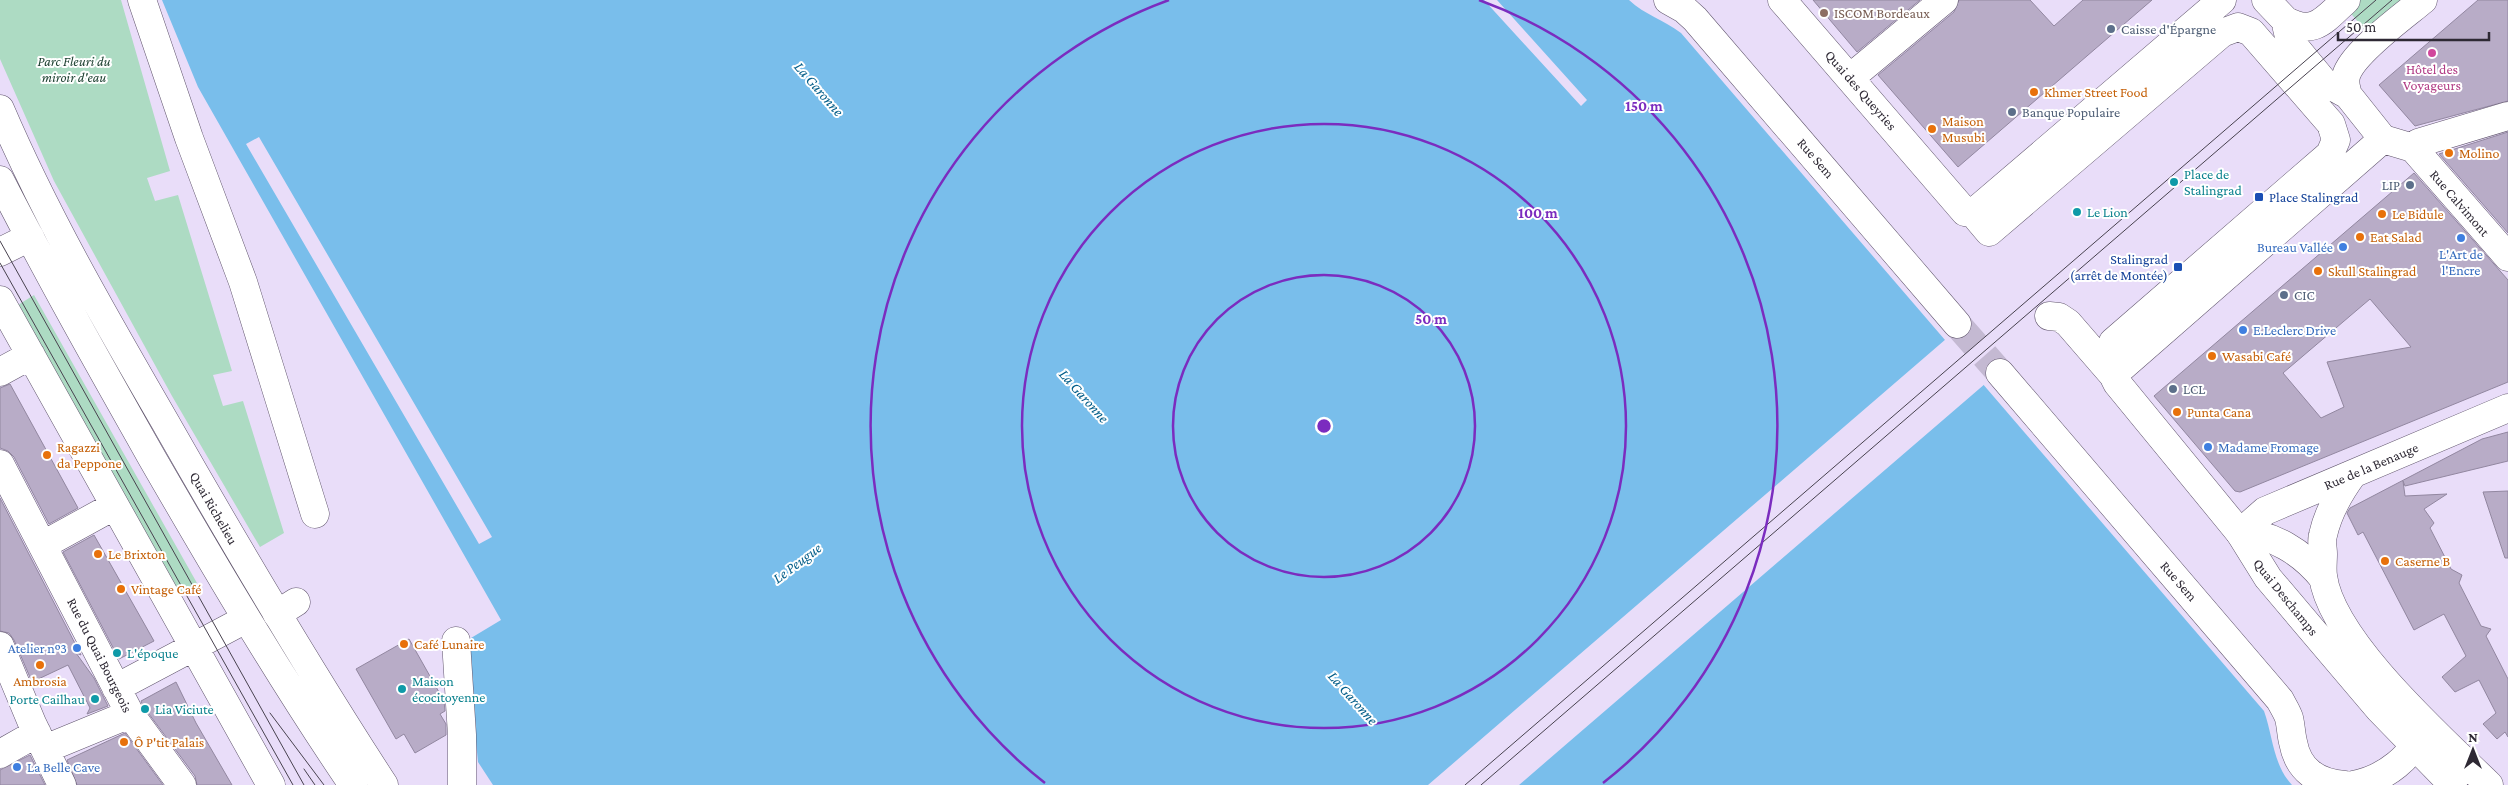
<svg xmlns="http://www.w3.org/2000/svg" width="2508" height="785" font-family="'Crimson Pro',serif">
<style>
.green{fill:#addbc3}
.water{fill:#79beeb}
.pier{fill:#e9ddf9}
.building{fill:#b8acc7;stroke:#9287a0;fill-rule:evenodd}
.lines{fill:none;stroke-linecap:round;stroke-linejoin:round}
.minor-tunnel{stroke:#c4b9d2;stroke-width:28;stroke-dasharray:28 14;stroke-linecap:butt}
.minor-casing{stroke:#61566d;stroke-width:29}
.major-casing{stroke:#61566d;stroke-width:29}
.minor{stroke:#fff;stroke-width:28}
.major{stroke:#fff;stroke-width:28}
.tram{stroke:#48424f;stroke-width:1}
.ring{fill:none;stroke:#7b2cbf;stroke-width:2.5}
.education-dot{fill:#8d6e63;stroke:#fff;stroke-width:2}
.service-dot{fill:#5c6f8a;stroke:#fff;stroke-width:2}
.hotel-dot{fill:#d1479c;stroke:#fff;stroke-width:2}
.food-dot{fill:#e8710a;stroke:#fff;stroke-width:2}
.culture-dot{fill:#0f9aa8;stroke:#fff;stroke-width:2}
.transit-dot{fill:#1a4fb4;stroke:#fff;stroke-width:2}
.shop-dot{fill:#3f7fe0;stroke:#fff;stroke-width:2}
.labels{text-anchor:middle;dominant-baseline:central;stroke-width:4;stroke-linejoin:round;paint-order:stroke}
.education-label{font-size:14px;fill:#785e54;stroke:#fff;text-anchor:start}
.service-label{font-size:14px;fill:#4e5e75;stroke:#fff;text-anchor:start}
.park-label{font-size:14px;font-style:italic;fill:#193d2d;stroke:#fff}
.hotel-label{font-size:14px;fill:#b23c85;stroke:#fff}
.street-label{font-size:14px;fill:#2e2934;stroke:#fff}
.food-label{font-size:14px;fill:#c56008;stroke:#fff;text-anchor:start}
.culture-label{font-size:14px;fill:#0d838f;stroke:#fff;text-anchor:start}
.transit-label{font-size:14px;fill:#164399;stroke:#fff;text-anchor:start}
.shop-label{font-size:14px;fill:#366cbe;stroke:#fff;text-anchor:start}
.water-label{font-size:15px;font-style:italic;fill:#045e89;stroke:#fff}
.centre{fill:#7b2cbf;stroke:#fff;stroke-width:2.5}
.ring-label{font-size:15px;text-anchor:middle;font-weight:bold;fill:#7b2cbf;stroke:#fff;stroke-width:4;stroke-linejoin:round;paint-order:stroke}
</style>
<rect width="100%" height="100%" fill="#e9ddf9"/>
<path class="green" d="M0,0H121L170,171L147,178L155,201L178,195L232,371L213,375L223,406L243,401L284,533L260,547L172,396L54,181L0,59Z
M2360,0H2409L2369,35L2348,10Z
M34,295L197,583L180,593L18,305Z"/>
<path class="water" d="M162,0H1629C1645,15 1664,20 1681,33L2264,711C2273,736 2273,765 2292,785H493L478,762L466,641L501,620L198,87Z"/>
<path class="pier" d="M1484,0H1497L1587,100L1581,106Z
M259,137L492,537L479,544L246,144Z
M1946,339L1986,383L1570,741L1519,785H1428Z"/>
<path class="building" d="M1813,0H1920L1857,52Z
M1959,0H2030L2054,26L2083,0H2152L1958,167L1878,75L1954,12Z
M2478,0H2508V101L2415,126L2379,85Z
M2508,132V233L2439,154Z
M2414,173L2508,280V382L2240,492L2235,491L2154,396ZM2370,299L2411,347L2327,362L2344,407L2321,418L2283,373Z
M10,384L78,508L49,524L14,457L8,451L0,448V388Z
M2508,432V461L2405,486L2403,481L2405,496L2447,494L2424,509L2434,523L2430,528L2451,569L2462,575L2459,583L2481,626L2491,629L2486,636L2508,679V737L2505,732L2497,739L2483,724L2496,713L2479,680L2455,692L2442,677L2466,656L2444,614L2414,630L2363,532L2358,535L2347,513L2350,508L2482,439Z
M2508,491V558H2505L2483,492Z
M0,498L81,655L76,653L94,678L108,706L87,714L90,708L68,665L32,682L14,640L9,633L0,631Z
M94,535L154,641L119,659L63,552Z
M409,639L444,701L445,711L440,714L446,724V735L415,753L404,734L396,739L356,669Z
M176,682L196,723L232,785H197L195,776L143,706L141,701Z
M125,733L163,785H77L67,760Z
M30,755L45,785H0V770Z"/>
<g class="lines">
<path class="minor-tunnel" d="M1957,324L2000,373"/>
<defs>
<path id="minor" d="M142,0L189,138L243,282L315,514
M1668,0L1684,9L1695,19L1957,324
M1782,0L1965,212L1973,213L1989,232L2222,33L2238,27L2251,32L2331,124L2336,140L2330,154L2113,342V375
M2266,0L2285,20L2290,41L2323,81L2348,95L2383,139L2413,148
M2285,20C2314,37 2325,19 2346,0
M1850,78L1944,0
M2348,95C2346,88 2344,83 2346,76C2352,53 2404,16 2423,0
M2413,148L2508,257
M2413,148L2418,143L2508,116
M1973,213L2222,0
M0,252L30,237
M0,300L271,785
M2049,316L2059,317L2068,323L2113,375L2117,383L2240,533C2272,533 2303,553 2323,578
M0,372L31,355
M2000,373L2280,700C2283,706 2287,712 2289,718C2291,726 2291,734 2293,742C2298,770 2317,783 2345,785
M2113,375L2383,139
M0,464L130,714L182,785
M43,545L114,506
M277,614L296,602
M456,641L462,735V785
M0,646L32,723L62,785
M116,688L246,619
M45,749L130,714
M0,754L37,733
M2353,785C2381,780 2420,756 2419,724"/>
<path id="major" d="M0,109C47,219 108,323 168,427C237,548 308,668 384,785
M0,180C48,274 100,366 152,458C216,569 281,679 353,785
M2353,474C2339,493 2328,512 2323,535C2321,540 2323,548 2323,554C2323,561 2322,569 2323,576C2331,641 2443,740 2489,785
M2453,785L2379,709L2268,578L2240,533L2265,511L2508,408"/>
</defs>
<use href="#minor" class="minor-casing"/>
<use href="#major" class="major-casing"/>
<use href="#minor" class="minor"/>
<use href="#major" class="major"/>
<path class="tram" d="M0,241L304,785
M0,263L293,785
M270,713L324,785
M304,769L315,785
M1465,785L2376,0
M1481,785L2392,0"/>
</g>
<g class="ring">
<circle cx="1324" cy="426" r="151"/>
<circle cx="1324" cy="426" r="302"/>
<path d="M1045 783A453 453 0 0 1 1169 0M1479 0A453 453 0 0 1 1603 783"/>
</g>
<circle class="education-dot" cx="1824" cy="13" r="5"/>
<g class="service-dot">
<circle cx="2111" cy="29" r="5"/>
<circle cx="2012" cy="112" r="5"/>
<circle cx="2410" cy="185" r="5"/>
<circle cx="2284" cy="295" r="5"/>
<circle cx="2173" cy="389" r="5"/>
</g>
<circle class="hotel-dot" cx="2432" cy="53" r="5"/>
<g class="food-dot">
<circle cx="2034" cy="92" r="5"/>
<circle cx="1932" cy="129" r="5"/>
<circle cx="2449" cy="153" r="5"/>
<circle cx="2382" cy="214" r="5"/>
<circle cx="2360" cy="237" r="5"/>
<circle cx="2318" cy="271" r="5"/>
<circle cx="2212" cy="356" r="5"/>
<circle cx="2177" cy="412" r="5"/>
<circle cx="47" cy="455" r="5"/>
<circle cx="98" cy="554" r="5"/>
<circle cx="2385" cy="561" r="5"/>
<circle cx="121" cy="589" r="5"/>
<circle cx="404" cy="644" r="5"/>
<circle cx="40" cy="665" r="5"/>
<circle cx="124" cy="742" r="5"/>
</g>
<g class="culture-dot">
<circle cx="2174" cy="182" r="5"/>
<circle cx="2077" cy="212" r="5"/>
<circle cx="117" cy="653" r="5"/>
<circle cx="402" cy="689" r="5"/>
<circle cx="95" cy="699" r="5"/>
<circle cx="145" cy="709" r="5"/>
</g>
<g class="transit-dot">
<rect x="2254" y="192" width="10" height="10" rx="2.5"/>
<rect x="2173" y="262" width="10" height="10" rx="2.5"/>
</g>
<g class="shop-dot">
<circle cx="2461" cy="238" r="5"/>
<circle cx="2343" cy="247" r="5"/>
<circle cx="2243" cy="330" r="5"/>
<circle cx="2208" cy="447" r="5"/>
<circle cx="77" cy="648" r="5"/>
<circle cx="17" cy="767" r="5"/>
</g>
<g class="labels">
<g class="education-label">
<text x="1834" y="13">ISCOM Bordeaux</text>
</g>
<g class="service-label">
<text x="2121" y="29">Caisse d'Épargne</text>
<text x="2022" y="112">Banque Populaire</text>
<text x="2400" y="185" text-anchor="end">LIP</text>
<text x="2294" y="295">CIC</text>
<text x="2183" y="389">LCL</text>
</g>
<g class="park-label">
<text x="74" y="61">Parc Fleuri du<tspan x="74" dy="16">miroir d'eau</tspan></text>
</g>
<g class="hotel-label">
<text x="2432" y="69">Hôtel des<tspan x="2432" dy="16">Voyageurs</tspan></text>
</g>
<g class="street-label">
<text transform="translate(1861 90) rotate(49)">Quai des Queyries</text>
<text transform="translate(1816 158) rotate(49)">Rue Sem</text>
<text transform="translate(2460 203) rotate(49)">Rue Calvimont</text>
<text transform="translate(2371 466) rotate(-23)">Rue de la Benauge</text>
<text transform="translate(214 508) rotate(60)">Quai Richelieu</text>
<text transform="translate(2179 581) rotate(49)">Rue Sem</text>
<text transform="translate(2286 597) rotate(51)">Quai Deschamps</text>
<text transform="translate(100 655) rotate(63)">Rue du Quai Bourgeois</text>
</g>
<g class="food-label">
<text x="2044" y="92">Khmer Street Food</text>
<text x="1942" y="121">Maison<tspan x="1942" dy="16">Musubi</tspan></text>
<text x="2459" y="153">Molino</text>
<text x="2392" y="214">Le Bidule</text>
<text x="2370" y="237">Eat Salad</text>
<text x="2328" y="271">Skull Stalingrad</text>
<text x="2222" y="356">Wasabi Café</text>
<text x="2187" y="412">Punta Cana</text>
<text x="57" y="447">Ragazzi<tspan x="57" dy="16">da Peppone</tspan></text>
<text x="108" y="554">Le Brixton</text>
<text x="2395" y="561">Caserne B</text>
<text x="131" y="589">Vintage Café</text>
<text x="414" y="644">Café Lunaire</text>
<text x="40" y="681" text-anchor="middle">Ambrosia</text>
<text x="134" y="742">Ô P'tit Palais</text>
</g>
<g class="culture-label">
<text x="2184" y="174">Place de<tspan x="2184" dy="16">Stalingrad</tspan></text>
<text x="2087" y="212">Le Lion</text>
<text x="127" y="653">L'époque</text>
<text x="412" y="681">Maison<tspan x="412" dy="16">écocitoyenne</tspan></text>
<text x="85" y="699" text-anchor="end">Porte Cailhau</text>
<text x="155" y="709">Lia Viciute</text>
</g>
<g class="transit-label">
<text x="2269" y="197">Place Stalingrad</text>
<text x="2168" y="259" text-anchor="end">Stalingrad<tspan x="2168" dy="16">(arrêt de Montée)</tspan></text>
</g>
<g class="shop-label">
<text x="2333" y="247" text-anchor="end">Bureau Vallée</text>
<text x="2461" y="254" text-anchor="middle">L'Art de<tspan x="2461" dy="16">l'Encre</tspan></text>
<text x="2253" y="330">E.Leclerc Drive</text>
<text x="2218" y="447">Madame Fromage</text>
<text x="67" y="648" text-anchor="end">Atelier nº3</text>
<text x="27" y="767">La Belle Cave</text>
</g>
<g class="water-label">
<text transform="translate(819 89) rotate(49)">La Garonne</text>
<text transform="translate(1084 396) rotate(48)">La Garonne</text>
<text transform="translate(797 563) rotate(-37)">Le Peugue</text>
<text transform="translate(1353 698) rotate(48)">La Garonne</text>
</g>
</g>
<circle cx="1324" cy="426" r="8" class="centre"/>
<g class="ring-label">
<text x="1644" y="111">150 m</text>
<text x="1538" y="218">100 m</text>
<text x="1431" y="324">50 m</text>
</g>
<g transform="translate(2473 750)" stroke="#ffffff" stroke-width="4" paint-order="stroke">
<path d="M0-4L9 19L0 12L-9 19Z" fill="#2e2934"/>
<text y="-8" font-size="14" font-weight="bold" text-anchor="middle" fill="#2e2934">N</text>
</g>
<path d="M2338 32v8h151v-8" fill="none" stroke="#2e2934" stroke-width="2.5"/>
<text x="2346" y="32" font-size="15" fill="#2e2934" stroke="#ffffff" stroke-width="4" paint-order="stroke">50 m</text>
</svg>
